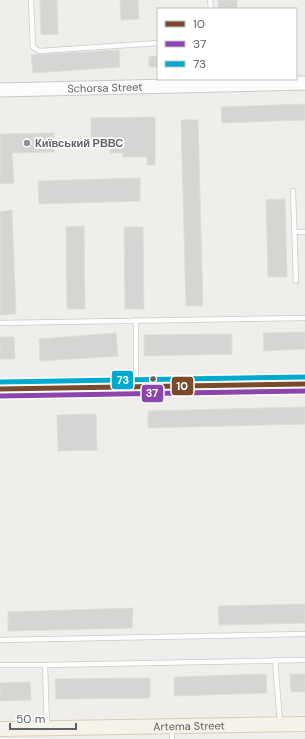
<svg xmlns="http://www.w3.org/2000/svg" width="305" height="739" font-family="'DM Sans',sans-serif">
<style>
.building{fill:#d6d5d3;stroke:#deddd9}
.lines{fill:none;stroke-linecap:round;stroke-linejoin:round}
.lane-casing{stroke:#cbcccc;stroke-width:6}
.secondary-casing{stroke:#cacacb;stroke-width:15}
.primary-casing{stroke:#d7ceb8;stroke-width:16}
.lane{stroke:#fdfcfc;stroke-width:4.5}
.secondary{stroke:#fdfcfc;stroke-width:13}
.primary{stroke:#f4f2e9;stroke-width:14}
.bus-1-casing{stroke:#fff;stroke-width:8}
.bus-2-casing{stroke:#fff;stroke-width:8}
.bus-3-casing{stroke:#fff;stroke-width:8}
.bus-1{stroke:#7a4b2a;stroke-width:5}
.bus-2{stroke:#8e44ad;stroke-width:5}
.bus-3{stroke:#00a9ce;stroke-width:5}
.poi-dot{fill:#919496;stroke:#fff;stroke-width:1.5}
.bus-dot{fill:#5f6368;stroke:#fff;stroke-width:1.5}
.labels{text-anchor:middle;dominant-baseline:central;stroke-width:3.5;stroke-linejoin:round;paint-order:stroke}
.street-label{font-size:11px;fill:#5f6368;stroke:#fff}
.poi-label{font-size:11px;font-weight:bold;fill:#5f6368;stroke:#fff;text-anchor:start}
.line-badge{stroke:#fff;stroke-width:1.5}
.badge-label{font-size:11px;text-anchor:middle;font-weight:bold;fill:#fff}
</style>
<rect width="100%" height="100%" fill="#efeeea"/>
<path class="building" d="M40,0H57L58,34L41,35Z
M120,0H138L139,19L121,20Z
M218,0H237V9H218Z
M119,50L120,67L33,73L31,55Z
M158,56V67H149V57Z
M305,104V120L222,123L221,107Z
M155,117V165H147V157H123V153H110V142L91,143V118Z
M181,120H198L203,306H186Z
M54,133V152L12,153L14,183L0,184V134Z
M140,178V201L39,204L38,181Z
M285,199L287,277H268L266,200Z
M12,210L16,314L0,315V212Z
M84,226L85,309H67L66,227Z
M124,227H143L144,309H125Z
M305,332V349L264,351L263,333Z
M116,333L118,356L40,361L39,339Z
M232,334V354L144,356V335Z
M0,337H14L15,359H0Z
M305,407V424L148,428V411Z
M96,414L97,450L58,451L57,415Z
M305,604V623L219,625L218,606Z
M133,608L132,628L8,631V612Z
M266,674L267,693L174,696V677Z
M290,674H305V692H291Z
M150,678V698L56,699L55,679Z
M30,682L31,700L0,701V683Z"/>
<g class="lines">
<defs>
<path id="lane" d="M31,0L33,47L39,51L158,43
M210,0L211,9
M293,191L296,281
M295,232H305
M0,323L305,318
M136,385V320
M0,640L305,634
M275,660L280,722
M0,665H45
M47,727L45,665L305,660
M172,727V739"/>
<g id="secondary">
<path id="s1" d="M0,90L305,83"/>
</g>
<g id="primary">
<path d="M0,389L305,384"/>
<path id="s2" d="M0,729L305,724"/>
</g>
</defs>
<use href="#lane" class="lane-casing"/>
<use href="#secondary" class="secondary-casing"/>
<use href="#primary" class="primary-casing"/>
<use href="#lane" class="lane"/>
<use href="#secondary" class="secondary"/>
<use href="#primary" class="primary"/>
<defs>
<path id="bus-1" d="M0,389L305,384"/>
<path id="bus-2" d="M0,396L305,391"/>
<path id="bus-3" d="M0,382L305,377"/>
</defs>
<use href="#bus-1" class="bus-1-casing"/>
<use href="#bus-2" class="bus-2-casing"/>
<use href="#bus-3" class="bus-3-casing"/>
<use href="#bus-1" class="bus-1"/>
<use href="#bus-2" class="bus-2"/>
<use href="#bus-3" class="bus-3"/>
</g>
<circle class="poi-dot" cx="27" cy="143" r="4"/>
<circle class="bus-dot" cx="153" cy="379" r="3.5"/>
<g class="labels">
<g class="street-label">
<text stroke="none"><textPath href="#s1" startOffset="105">Schorsa Street</textPath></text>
<text stroke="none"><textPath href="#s2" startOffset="189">Artema Street</textPath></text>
</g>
<g class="poi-label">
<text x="35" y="143">Київський РВВС</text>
</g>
</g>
<g class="line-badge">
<rect x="111" y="370" width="23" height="20" rx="4" fill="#00a9ce"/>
<rect x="171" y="376" width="23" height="20" rx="4" fill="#7a4b2a"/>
<rect x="141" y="384" width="23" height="19" rx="4" fill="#8e44ad"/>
</g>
<g class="badge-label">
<text x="123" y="384">73</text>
<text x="182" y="390">10</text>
<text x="152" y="397">37</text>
</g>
<rect x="157" y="8" width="140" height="72" fill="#ffffff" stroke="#bfc1c3"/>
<rect x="165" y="21" width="20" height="6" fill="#7a4b2a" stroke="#bfc1c3"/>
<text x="193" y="28" font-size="12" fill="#5f6368">10</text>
<rect x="165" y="41" width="20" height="6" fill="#8e44ad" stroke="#bfc1c3"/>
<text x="193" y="48" font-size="12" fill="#5f6368">37</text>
<rect x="165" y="61" width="20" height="6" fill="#00a9ce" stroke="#bfc1c3"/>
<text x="193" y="68" font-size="12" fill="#5f6368">73</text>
<path d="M10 723v6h66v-6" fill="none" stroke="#5f6368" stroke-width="2"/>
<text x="16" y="723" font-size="12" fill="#5f6368" stroke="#ffffff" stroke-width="3" paint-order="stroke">50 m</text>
</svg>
